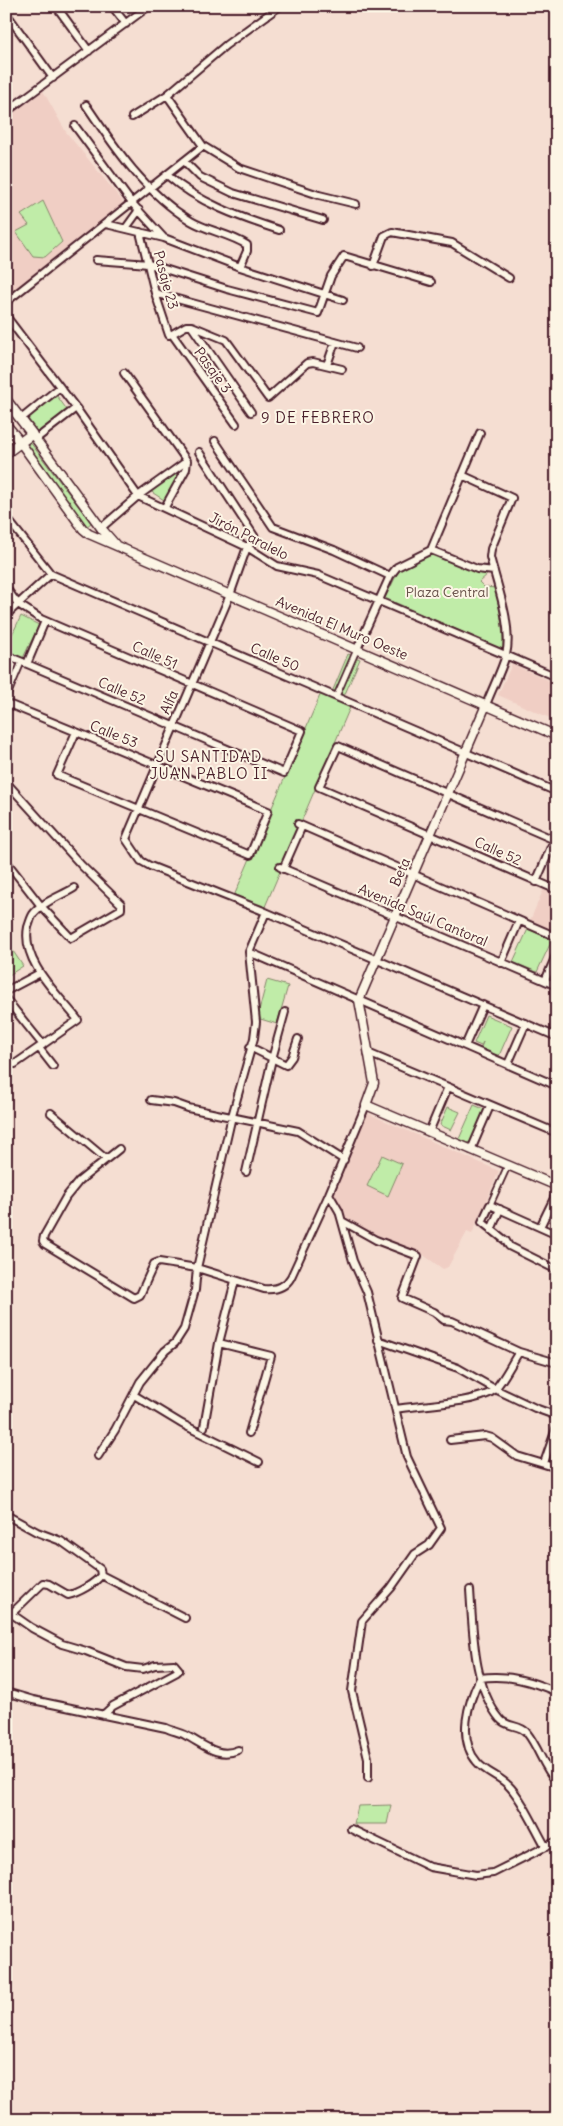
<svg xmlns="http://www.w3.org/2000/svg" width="563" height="2126" font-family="Delius,sans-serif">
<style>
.built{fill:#f0cec4}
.green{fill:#c0eca8;stroke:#85866a}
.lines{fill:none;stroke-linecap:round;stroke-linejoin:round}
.pedestrian-casing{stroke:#4a1f2b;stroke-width:8}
.minor-casing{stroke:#4a1f2b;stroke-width:10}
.tertiary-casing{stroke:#4a1f2b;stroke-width:11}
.secondary-casing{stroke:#4a1f2b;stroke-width:12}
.pedestrian{stroke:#fcf5e5;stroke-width:4.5}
.minor{stroke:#fcf5e5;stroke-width:6}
.tertiary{stroke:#fcf5e5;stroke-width:8}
.secondary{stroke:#fcf5e5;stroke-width:9}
.labels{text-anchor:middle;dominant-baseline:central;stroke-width:4;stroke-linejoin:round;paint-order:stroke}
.street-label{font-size:14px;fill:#4a1f2b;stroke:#fcf5e5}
.park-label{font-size:14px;fill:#68524a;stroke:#fcf5e5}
.neighbourhood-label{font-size:15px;letter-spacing:1px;fill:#4a1f2b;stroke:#fcf5e5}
</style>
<rect width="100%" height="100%" fill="#f5ded2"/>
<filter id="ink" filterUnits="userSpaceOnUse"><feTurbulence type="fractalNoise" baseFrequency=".02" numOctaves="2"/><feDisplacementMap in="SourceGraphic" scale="10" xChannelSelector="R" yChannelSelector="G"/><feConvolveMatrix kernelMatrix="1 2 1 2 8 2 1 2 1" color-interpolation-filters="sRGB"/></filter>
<g filter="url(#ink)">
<path class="built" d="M42,89L66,132L124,203L6,296V117Z
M512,664L557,684V721L498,695Z
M544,888L557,893V925L553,934L529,923Z
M367,1113L499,1171L472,1234L467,1232L448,1267L443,1269L422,1254L378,1237L346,1219L333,1197L364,1114Z"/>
<path class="green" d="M43,201L62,242L45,257L33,256L16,232L29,225L21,215Z
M57,396L68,411L38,433L27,417Z
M30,442L91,523L86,527L25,446Z
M182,468L183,470L164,500L150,491Z
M434,554L488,574L479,582L484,587L497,588L503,636V650L385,598L398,572L410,564Z
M21,616L39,625L22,660L6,653V647Z
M348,654L360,659L342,701L351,705L264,909L234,896L321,693L330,697Z
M528,929L552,940L537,972L513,962Z
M13,951L23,966L6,977V956Z
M267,980L288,986L277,1024L257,1018Z
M486,1015L512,1026L498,1058L480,1050L483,1042L481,1046L474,1043Z
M474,1105L486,1110L471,1144L459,1139Z
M448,1107L460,1112L451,1130L440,1125Z
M382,1155L402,1164L388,1196L367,1186Z
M391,1805L387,1824H354L358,1806Z"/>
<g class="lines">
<defs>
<path id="pedestrian" d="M336,697L357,649
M6,699L22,661
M490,1205L508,1165"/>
<path id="minor" d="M56,6L89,51
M112,6L126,24
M6,13L53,78
M167,95L203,146L239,168L319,195L356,204
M86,105C115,148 145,193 191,221C208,231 230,234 247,245V251L240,267
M6,112L149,6
M132,117L167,95L226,45L280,6
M75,126L131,202L163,237
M184,161L200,177L233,193L323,220
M167,175C199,203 239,217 279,230
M106,224L164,238L240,267L343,300
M126,228L139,210
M140,232L155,293L169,335L172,334L236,424
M96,260L149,264L227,289L318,313L331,276L344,256L431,282
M373,266L384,236L392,232L452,243L509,278
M155,293L357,348
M6,302L203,146
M6,316L76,408L138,496L247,547L277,566L318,575L557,677
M192,327L251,412
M172,334L186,326H192L226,340L268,398L307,363L313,362L342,369
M327,365L335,342
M124,373L187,461L186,469L165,507
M21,419L60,387
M36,439L76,408
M215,441L273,527L334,550L390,576
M199,452L256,539L247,547L230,595L126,839L141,861L150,866L261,910L557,1037
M462,475L512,498L491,549L490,557C497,585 513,627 506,655C501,672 492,689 486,705
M6,517L51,574L557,792
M101,528L138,496L187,461
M431,550L477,569L494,571
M6,588L18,604L41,619L302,731L284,773L6,655
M6,615L51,574
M357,649L390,576L397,567L431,550L480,433
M27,664L45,621
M6,703C94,739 181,775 268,811L250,855L57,775L76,732
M6,782L82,866L121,904V909L71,938L41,906L6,861
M298,824L557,937
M557,841L338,746L319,787L557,890
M280,867L557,986
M283,869L302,826
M536,882L554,840
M249,952L557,1086
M501,963L519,921
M545,981L557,953
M6,991L40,973
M6,999L43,1045
M465,1046L483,1005
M250,1047L286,1065L292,1057L298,1039
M39,1048L53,1066
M368,1053L557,1133
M15,1064L78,1020C58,994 21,962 28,927C30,922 31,916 34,913C44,901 61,896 74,888
M508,1064L526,1023
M151,1100L174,1103L188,1108L298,1131L344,1160
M51,1113L106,1159
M429,1132L448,1087
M119,1149L79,1181L66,1197L44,1236L43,1241L45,1244L134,1298L140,1295L154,1264L159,1262L197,1268L264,1289C275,1290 285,1288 291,1277L329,1194L366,1105
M471,1150L490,1106
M246,1172L272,1059L285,1012
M329,1194L339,1211L353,1261L367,1292L407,1457L441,1528L429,1545L415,1554L391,1588L362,1621L352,1691L368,1758V1778
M342,1221L376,1240L418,1256L402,1298L434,1312L444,1320L452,1321L519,1352L557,1363
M540,1227L557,1192
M491,1230L500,1209
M557,1235L490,1205L482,1222L506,1241L509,1246L557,1270
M378,1340L458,1368L495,1389L535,1408L557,1416
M219,1343L271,1356L249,1433
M134,1395L182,1424L259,1462
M396,1409C417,1405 482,1403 495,1389C504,1379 511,1364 519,1352
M204,1427L219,1343L235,1281
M450,1440L485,1436L492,1438L517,1456L557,1468
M98,1456L115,1430L140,1382L165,1351L175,1343L184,1329L195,1290L197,1268L232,1116L254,1038L256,1022L249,952L266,912
M544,1463L557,1426
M6,1515L37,1532L61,1541L100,1569L101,1575C96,1583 78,1593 68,1595L49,1584L43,1583L11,1614
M101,1575L185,1618
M470,1590C473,1630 473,1687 500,1719C507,1728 520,1724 527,1733C539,1748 543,1767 557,1782
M6,1610L32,1628L62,1644L86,1651L126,1667L143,1669L155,1665L174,1664L179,1670L177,1672L113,1706L103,1715
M6,1692L33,1700L166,1728C172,1731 179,1732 185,1735C203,1744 218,1759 238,1750
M351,1829L430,1867L476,1875L493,1873L557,1841
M546,1847C536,1830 522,1798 508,1785C499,1776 485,1772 477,1762C457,1739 468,1702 480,1678C508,1674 531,1681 557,1692
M62,2119V2120"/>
<path id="tertiary" d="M32,434L101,528L115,544
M20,442L83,529L89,534L557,736
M486,705L359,1000L374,1083L366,1105L557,1186"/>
<path id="secondary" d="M6,400L32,434L6,453
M6,425L20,442"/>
</defs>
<use href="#pedestrian" class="pedestrian-casing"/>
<use href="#minor" class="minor-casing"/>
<use href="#tertiary" class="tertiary-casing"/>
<use href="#secondary" class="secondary-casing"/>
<use href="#pedestrian" class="pedestrian"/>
<use href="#minor" class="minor"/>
<use href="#tertiary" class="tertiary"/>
<use href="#secondary" class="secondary"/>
</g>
</g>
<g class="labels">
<g class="street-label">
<text transform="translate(166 280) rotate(75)">Pasaje 23</text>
<text transform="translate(213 370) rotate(54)">Pasaje 3</text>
<text transform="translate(249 536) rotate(27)">Jirón Paralelo</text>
<text transform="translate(342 628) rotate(23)">Avenida El Muro Oeste</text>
<text transform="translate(155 655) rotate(24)">Calle 51</text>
<text transform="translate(275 657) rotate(23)">Calle 50</text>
<text transform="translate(122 691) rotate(23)">Calle 52</text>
<text transform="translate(169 702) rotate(-66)">Alfa</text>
<text transform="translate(114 734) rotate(22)">Calle 53</text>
<text transform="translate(498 851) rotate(24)">Calle 52</text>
<text transform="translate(400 872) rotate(-66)">Beta</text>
<text transform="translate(423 915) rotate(23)">Avenida Saúl Cantoral</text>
</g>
<g class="park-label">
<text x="447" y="592">Plaza Central</text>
</g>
<g class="neighbourhood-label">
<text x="318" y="417">9 DE FEBRERO</text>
<text x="209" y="756">SU SANTIDAD<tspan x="209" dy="17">JUAN PABLO II</tspan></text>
</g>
</g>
<rect width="563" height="2126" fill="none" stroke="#fcf5e5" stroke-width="25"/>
<rect x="12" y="12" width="538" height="2101" fill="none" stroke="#4a1f2b" stroke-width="2" filter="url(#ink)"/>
</svg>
